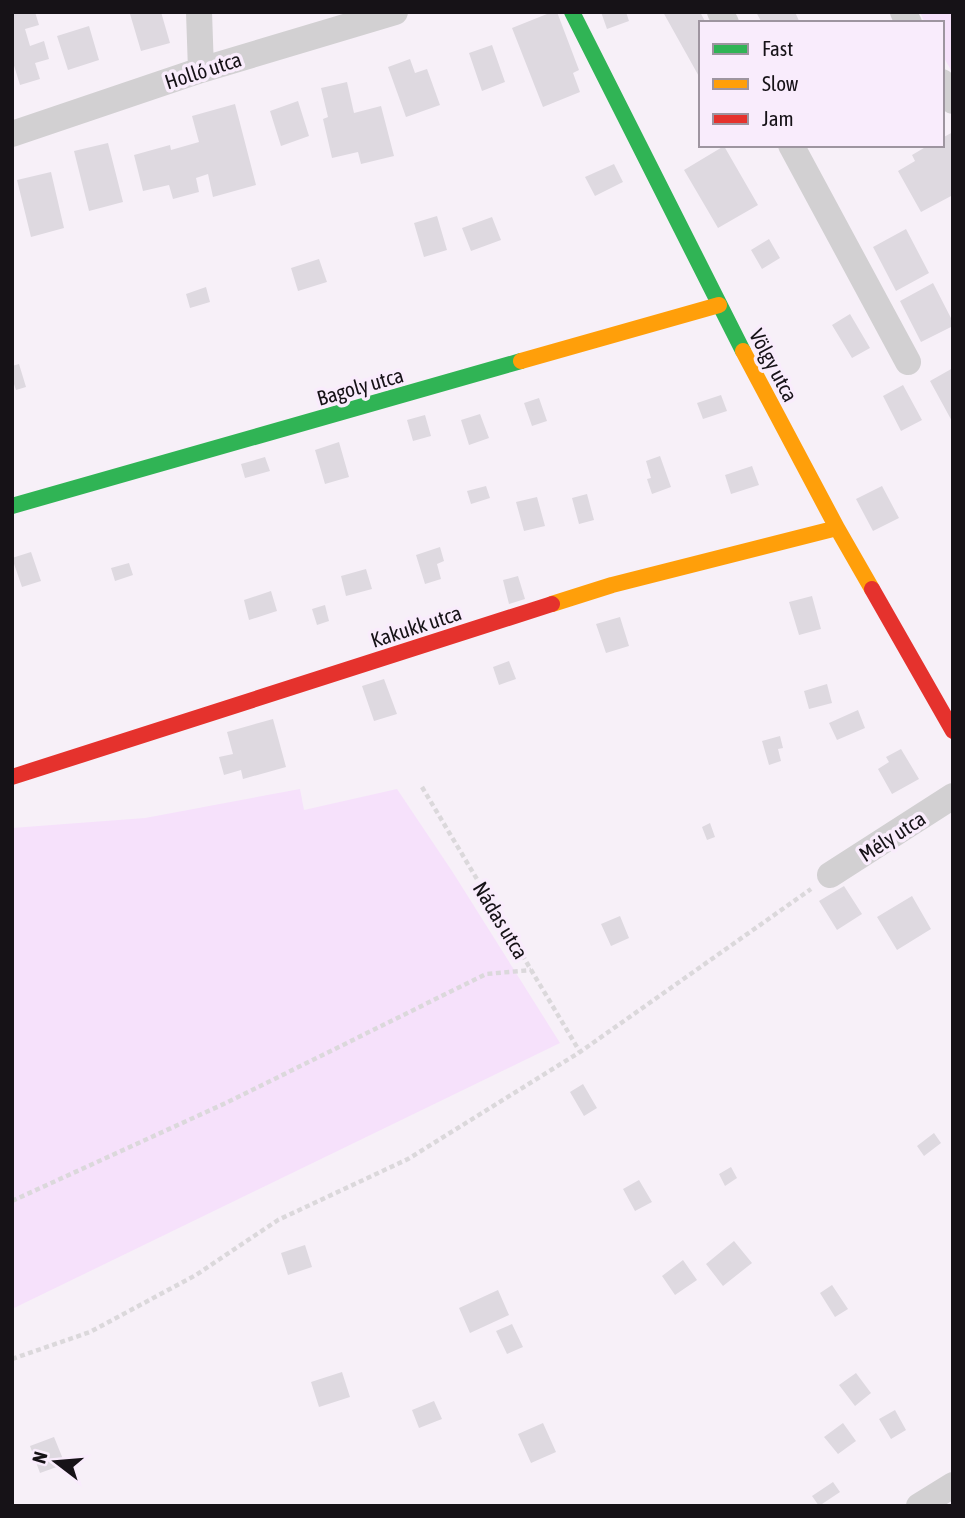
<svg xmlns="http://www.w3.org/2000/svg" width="965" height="1518" font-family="'Asap Condensed',sans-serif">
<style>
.green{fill:#f6e1fb}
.building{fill:#ded9e0}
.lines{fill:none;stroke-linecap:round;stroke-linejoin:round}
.path{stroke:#dbd8db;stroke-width:4.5;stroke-dasharray:5 3.5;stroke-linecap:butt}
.street{stroke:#d2d0d2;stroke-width:26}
.fast{stroke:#30b455;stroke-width:16}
.slow{stroke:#ff9f0a;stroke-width:16}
.jam{stroke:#e5322d;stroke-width:16}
.labels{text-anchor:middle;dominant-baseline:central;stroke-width:7;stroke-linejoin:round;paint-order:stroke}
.street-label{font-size:21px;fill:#161217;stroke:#f9ecfc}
</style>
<rect width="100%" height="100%" fill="#f7f0f8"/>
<path class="green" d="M920,12H953V74L942,54V23H925Z
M300,789L304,810L397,789L452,871L560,1043L12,1309V828L145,818Z"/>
<path class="building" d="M12,12H35L39,25L25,29L30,46L44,41L49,59L35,63L40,79L20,85L12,59Z
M136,12H161L170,43L141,51L130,14Z
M552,12H557L579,70L573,73L580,92L543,107L512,28Z
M601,12H626L629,21L607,29Z
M663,12H700L706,23H701V80Z
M756,12H795L800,23H762Z
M89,26L99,60L68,70L57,36Z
M492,45L505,82L482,91L469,53Z
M410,59L415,73L427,69L440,105L406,117L388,67Z
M347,82L354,113L381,106L394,156L361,164L358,152L332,158L323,119L328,117L321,88Z
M298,101L309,136L281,146L270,111Z
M235,104L256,185L213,197L208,174L196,178L199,192L173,199L169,185L143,191L134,155L170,145L171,150L199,142L192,116Z
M953,132V195L921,212L898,171L915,161L912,155L929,145H942V138Z
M108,143L123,202L89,211L74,151Z
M724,146L758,205L718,228L684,170Z
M614,164L623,182L595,196L585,177Z
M51,172L64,228L31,237L17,180Z
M437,216L447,250L424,257L414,223Z
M492,217L501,240L471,251L462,228Z
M906,229L929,273L896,291L873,247Z
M769,239L780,258L762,269L751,250Z
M319,259L327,282L298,291L291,268Z
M933,283L953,322V326L921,342L900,301Z
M206,287L210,302L190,308L186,294Z
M850,314L870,348L852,358L832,325Z
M19,364L26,387L16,390L14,384L12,385V366Z
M953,368V423L930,381Z
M903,385L922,420L901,431L883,396Z
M721,395L727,411L703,419L697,403Z
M539,398L547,421L532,426L524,403Z
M480,414L489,438L469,445L461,420Z
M425,415L431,436L413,441L407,420Z
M339,442L349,477L325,484L315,450Z
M660,456L671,487L652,494L647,479L651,478L646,461Z
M265,457L270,471L245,478L241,464Z
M752,466L759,485L731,494L725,475Z
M486,486L490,498L471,504L467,491Z
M882,486L899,518L873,531L856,499Z
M587,494L594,520L579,524L572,498Z
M537,497L545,526L524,531L516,502Z
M440,547L444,561L437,564L441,579L425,584L416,555Z
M31,552L41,581L22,587L12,558Z
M129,563L133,575L115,581L111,568Z
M366,569L372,589L346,596L341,576Z
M518,576L525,599L509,604L503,580Z
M271,591L277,611L249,620L244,600Z
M812,596L821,629L799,635L789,602Z
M325,605L329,621L317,625L312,609Z
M620,617L629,646L606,653L596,624Z
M509,661L516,679L499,685L493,667Z
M384,679L397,714L374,721L362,686Z
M827,684L832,703L809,709L804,691Z
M858,710L865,728L837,740L829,723Z
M273,719L286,767L243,779L241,770L224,775L219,757L233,754L227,732Z
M780,736L783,748L778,749L781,761L769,765L762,741Z
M901,749L919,779L892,794L878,769L889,762L886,757Z
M710,823L715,837L707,840L702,827Z
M844,886L862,914L837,930L819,901Z
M912,896L931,929L897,950L877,917Z
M620,916L629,938L611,946L601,924Z
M583,1084L597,1108L584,1116L570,1092Z
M934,1133L941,1143L924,1156L917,1146Z
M731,1167L737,1178L725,1186L719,1174Z
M639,1180L652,1202L635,1211L623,1189Z
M734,1241L752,1263L723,1286L706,1264Z
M305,1245L312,1267L288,1275L281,1253Z
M683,1260L697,1280L675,1295L662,1276Z
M832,1285L848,1309L835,1317L820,1293Z
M498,1290L509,1315L470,1333L459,1308Z
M512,1324L523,1347L507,1354L496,1331Z
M342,1372L350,1397L319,1407L311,1382Z
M856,1373L871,1393L855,1406L839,1385Z
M434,1401L442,1419L419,1428L412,1410Z
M895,1410L906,1430L891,1439L879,1419Z
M543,1423L556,1452L531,1463L518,1434Z
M843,1423L856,1441L838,1454L824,1437Z
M54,1437L65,1464L40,1473L30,1446Z
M833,1482L840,1492L819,1506L812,1496Z"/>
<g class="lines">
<path class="path" d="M422,787L580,1052
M12,1201L228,1102L486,974L531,970
M12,1359L90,1332L196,1275L278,1220L408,1159L580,1052L811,889"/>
<path class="street" d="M199,12L201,70
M720,12L726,23
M903,12L909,23
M942,82L953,101
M12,134L201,70L395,12
M791,145L908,362
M830,875L953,796
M919,1506L953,1485"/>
<path class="fast" d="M572,12L743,351
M12,506L521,361"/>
<path class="slow" d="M743,351L837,528L872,589
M521,361L719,305
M552,604L612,585L837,528"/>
<path class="jam" d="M872,589L953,731
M12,777L552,604"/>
</g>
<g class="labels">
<g class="street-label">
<text transform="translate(203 70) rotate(-18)">Holló utca</text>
<text transform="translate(774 365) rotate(62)">Völgy utca</text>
<text transform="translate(360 386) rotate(-16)">Bagoly utca</text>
<text transform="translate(416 626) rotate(-18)">Kakukk utca</text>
<text transform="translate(892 836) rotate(-33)">Mély utca</text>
<text transform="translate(501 920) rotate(59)">Nádas utca</text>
</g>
</g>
<rect width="965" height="1518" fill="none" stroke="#161217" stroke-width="28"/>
<rect x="699" y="21" width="245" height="126" fill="#f9ecfc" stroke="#9e95a0" stroke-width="2"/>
<rect x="713" y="44" width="35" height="10" fill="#30b455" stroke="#9e95a0" stroke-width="2"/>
<text x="762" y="56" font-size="21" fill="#161217">Fast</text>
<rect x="713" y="79" width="35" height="10" fill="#ff9f0a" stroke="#9e95a0" stroke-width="2"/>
<text x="762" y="91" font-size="21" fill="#161217">Slow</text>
<rect x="713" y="114" width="35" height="10" fill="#e5322d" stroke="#9e95a0" stroke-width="2"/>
<text x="762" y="126" font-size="21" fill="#161217">Jam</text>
<g transform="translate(56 1462) rotate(286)" stroke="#f9ecfc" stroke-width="5" paint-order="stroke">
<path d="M0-5L12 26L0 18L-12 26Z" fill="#161217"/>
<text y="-10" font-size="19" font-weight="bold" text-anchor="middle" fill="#161217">N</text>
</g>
</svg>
